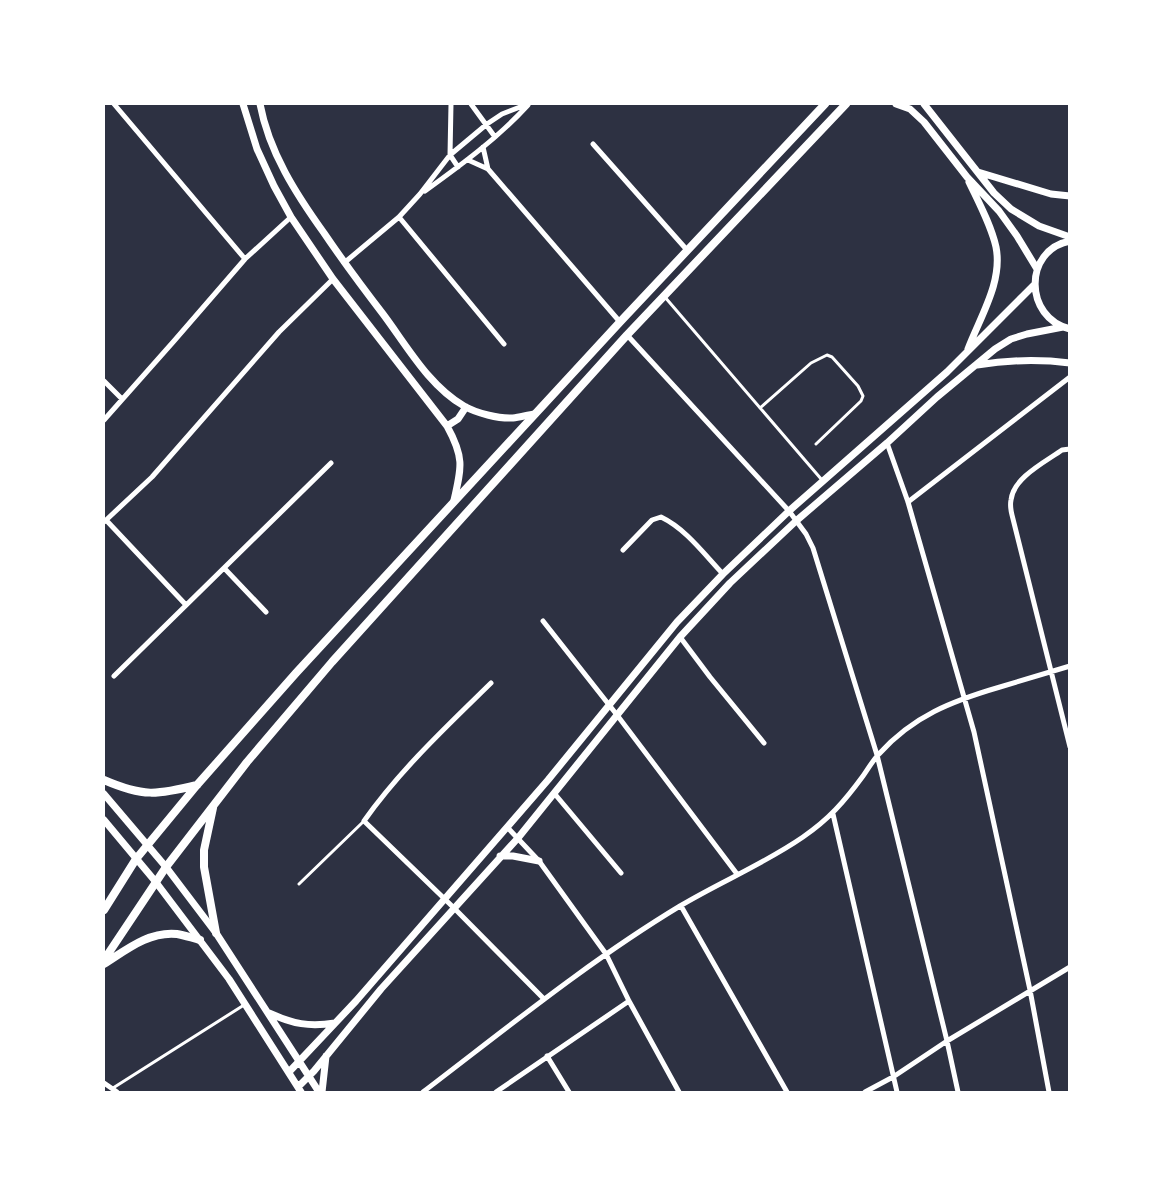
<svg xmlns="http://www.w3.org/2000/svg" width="1173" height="1196" font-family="'Nunito Sans',sans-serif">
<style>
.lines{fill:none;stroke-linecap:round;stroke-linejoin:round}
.service{stroke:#fff;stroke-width:3}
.minor{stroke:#fff;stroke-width:5}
.tertiary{stroke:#fff;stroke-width:7}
.secondary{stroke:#fff;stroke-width:8}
</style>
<rect width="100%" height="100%" fill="#2d3142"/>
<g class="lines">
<path class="service" d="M664,296L822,480
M760,408L811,363L827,355L832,357L858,386L863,396L861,401L816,444
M299,884L364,821
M113,1088L244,1005"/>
<path class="minor" d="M114,104L245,259
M451,104L450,155L458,167
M471,104L495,137
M593,144L687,250
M483,147L488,169
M468,160L488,169L620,322
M425,191C461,165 498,138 528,105
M399,217L504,344
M344,263L399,217L420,194L450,155L487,124L502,114L528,104
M627,335L789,511L806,534L813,548L877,755L947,1041L958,1092
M104,381L122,399
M104,420L174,341L245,259L291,217
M887,443L908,502L974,732L1030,990L1049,1092
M1070,449L1062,450C1045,462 1013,478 1011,500C1010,505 1011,511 1012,515L1070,747
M908,502L1070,377
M106,520L186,605
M104,522L152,477L279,332L333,279
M623,550L652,520L661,517C686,529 704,554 723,574
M225,569L266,612
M543,621L617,715L737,874
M680,637L710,677L764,743
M114,676L331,463
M491,683C446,727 400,770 364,821L454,908L544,999
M554,793L621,873
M833,814L897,1092
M507,827L539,861L606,954L629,1001L679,1092
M681,906L787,1092
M547,1056L569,1092
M104,1083L117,1092
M423,1092C507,1028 589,961 680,906C720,882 764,864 803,837C829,819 844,802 863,776C868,769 873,760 879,754C913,716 952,701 1000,687C1023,680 1046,673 1070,666
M496,1092L629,1001
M865,1092L893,1077L947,1041L1070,967"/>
<path class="tertiary" d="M243,104L257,149L274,186L291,217L333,279L447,426C464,457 462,466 454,500
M260,104C269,152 296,194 324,233C343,261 363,288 383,314C407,346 429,386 464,406C476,413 499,419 513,418C520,417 528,415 535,414
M896,104L910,109L924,122L967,177L999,211L1017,236L1037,269
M924,104L994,193L1011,209L1039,226L1070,237
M978,172L1051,194L1070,196
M1070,241C1023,250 1024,318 1070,329
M968,349C980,317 1003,282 996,247C991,225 979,203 969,182
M977,365C1008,360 1038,359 1070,363
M447,426L458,419L466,407
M104,794L166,867L216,933L319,1092
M104,820L155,881L229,979L301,1092
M500,856H513L539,861
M269,1013C293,1024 309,1027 335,1023
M289,1072L356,1001L548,780L677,622L723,574L789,511L947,372L1034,285
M298,1087L314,1071L381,989L518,838L680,637L730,583L796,521L887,443L937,397L995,349L1011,339L1027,334L1063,327
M322,1092L326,1056"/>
<path class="secondary" d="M104,780C143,797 157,795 197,785
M213,808L204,850V867L216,933
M104,910L136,859L197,785L296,673L620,322L825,104
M104,960L166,867L247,762L332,662L627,335L846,104
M104,964C126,950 149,931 177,934C184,935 192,938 200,940"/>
</g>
<rect width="1173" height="1196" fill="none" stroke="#ffffff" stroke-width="210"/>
</svg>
